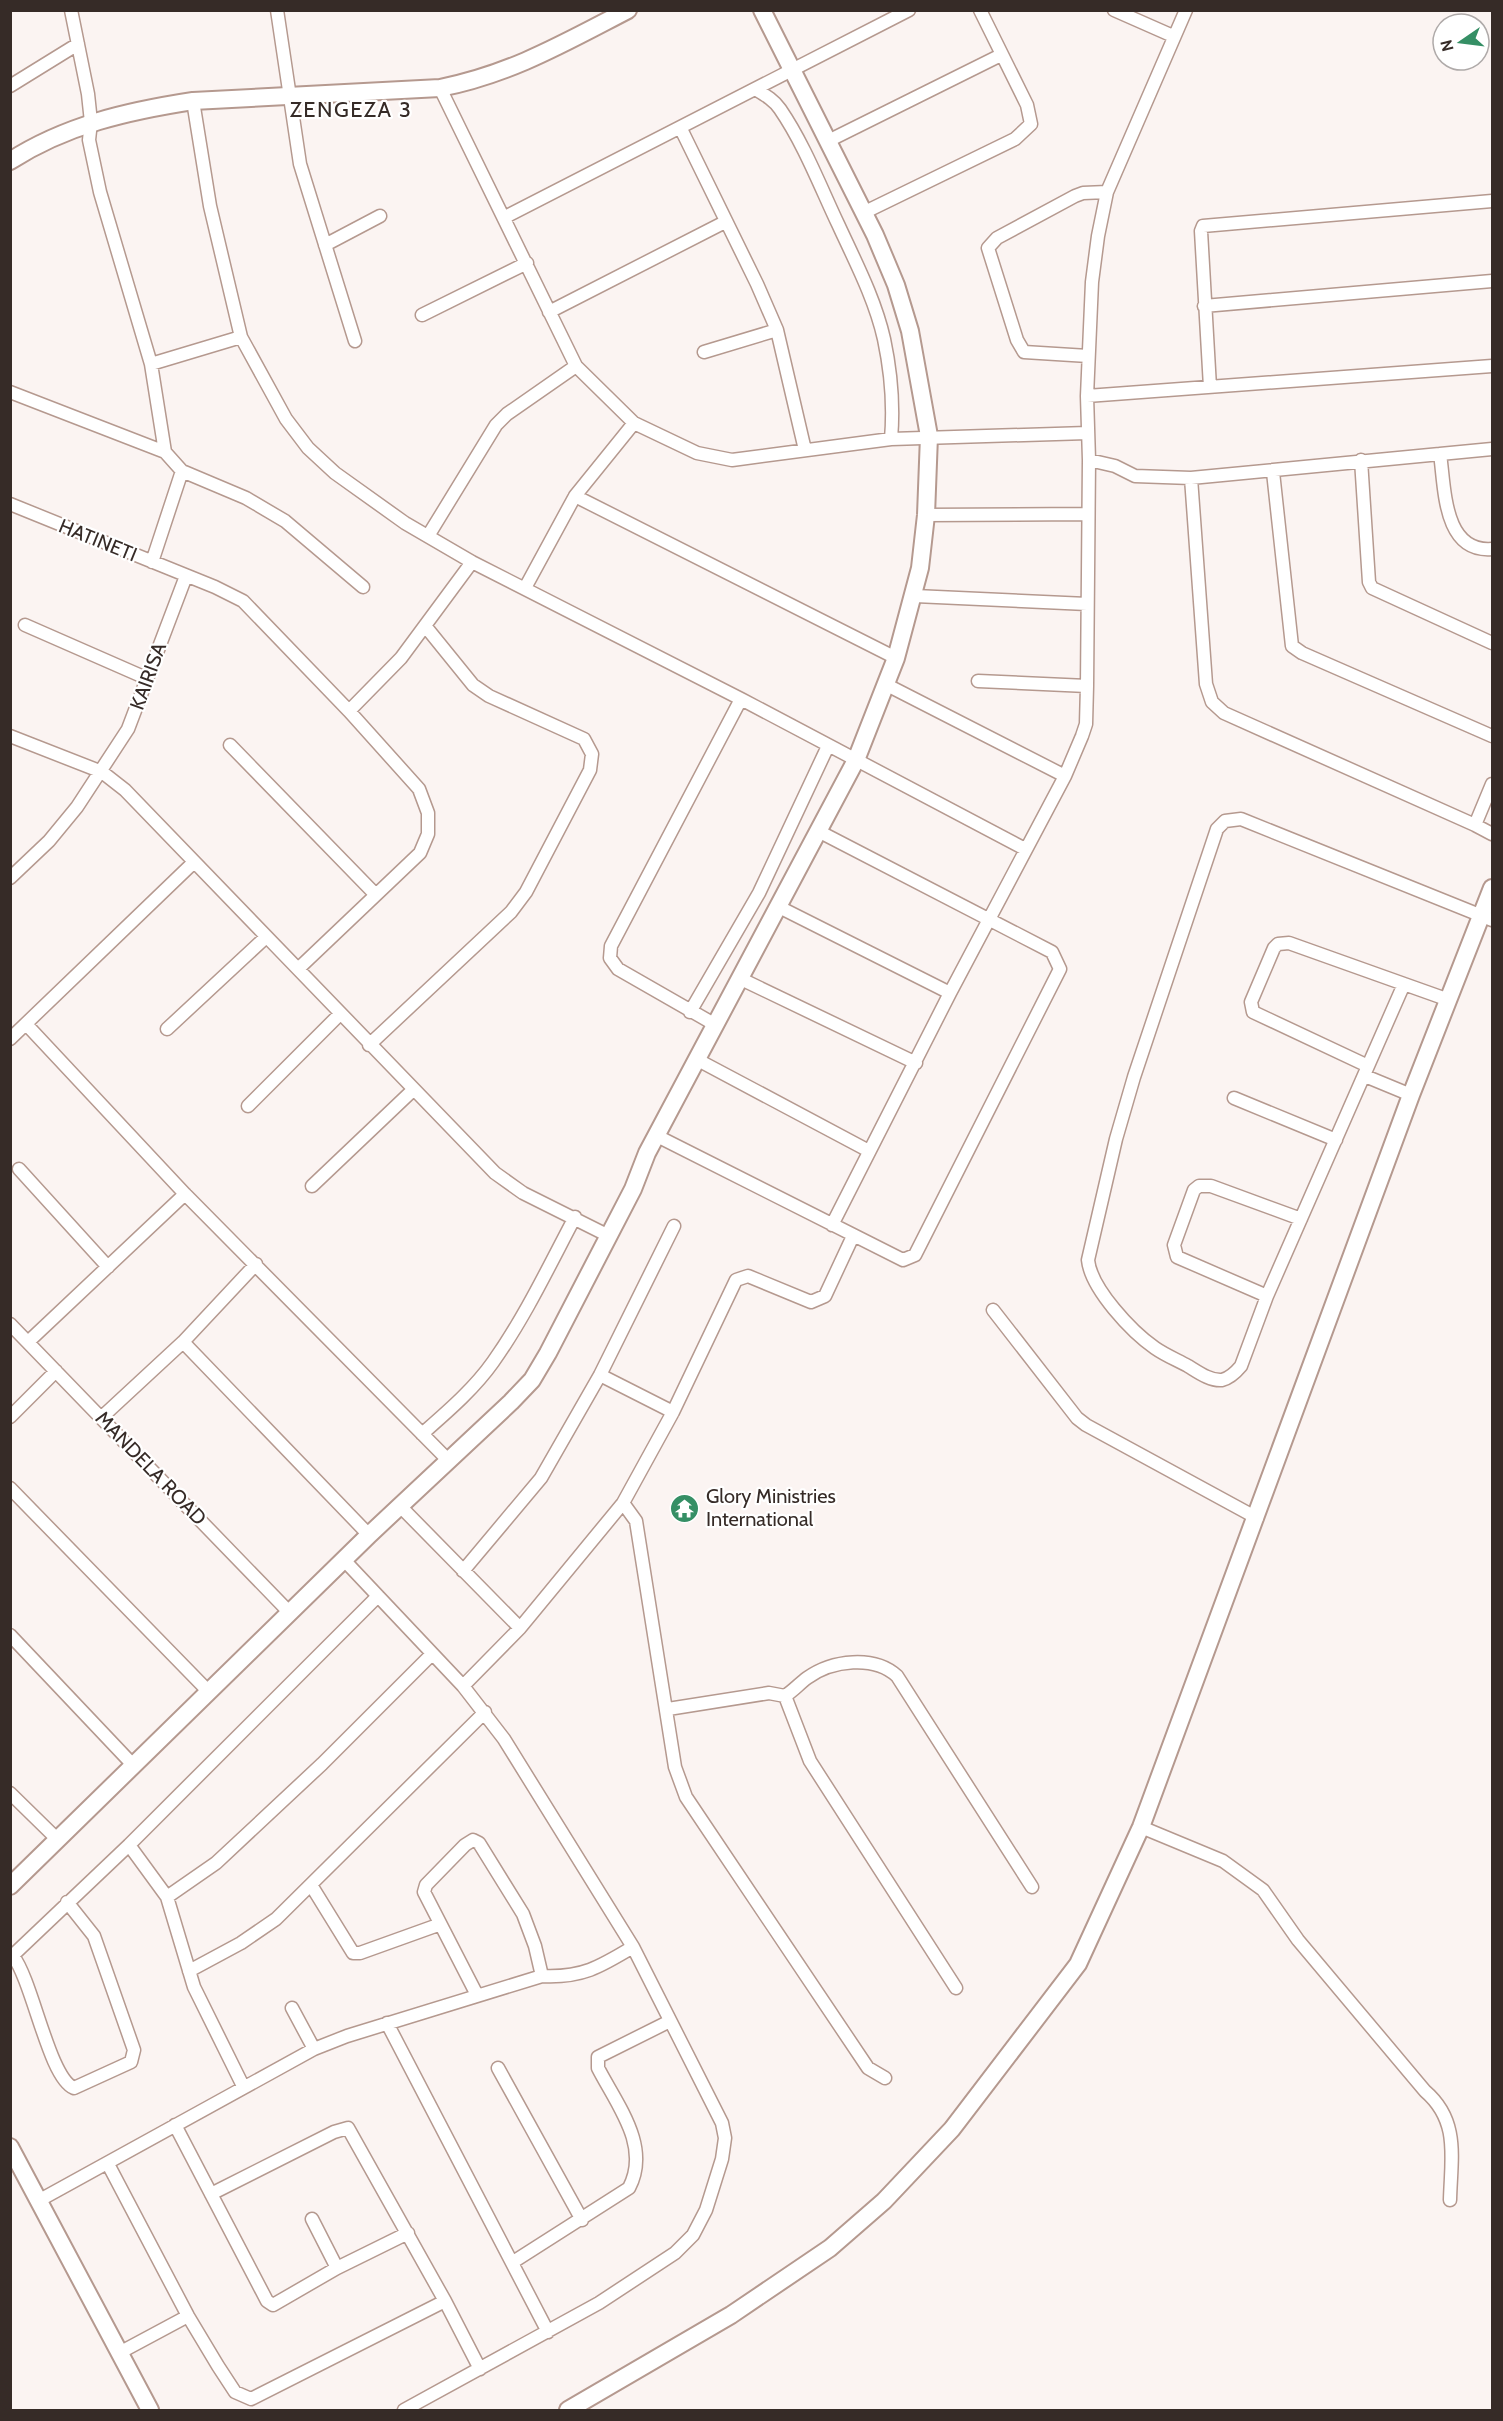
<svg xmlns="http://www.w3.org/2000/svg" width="1503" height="2421" font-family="Cabin,sans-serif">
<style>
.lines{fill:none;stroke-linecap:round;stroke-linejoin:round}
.street-casing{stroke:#b5998f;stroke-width:15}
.secondary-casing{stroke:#b5998f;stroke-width:20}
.street{stroke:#fff;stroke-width:12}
.secondary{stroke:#fff;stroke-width:16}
.labels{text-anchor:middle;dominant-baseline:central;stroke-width:4.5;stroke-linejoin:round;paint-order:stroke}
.street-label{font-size:20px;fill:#362b27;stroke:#fff}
.poi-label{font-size:20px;fill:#362b27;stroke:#fff;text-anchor:start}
.quarter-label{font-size:22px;letter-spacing:1.5px;fill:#362b27;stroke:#fff}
</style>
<rect width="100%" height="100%" fill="#fbf4f2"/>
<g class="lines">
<defs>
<path id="street" d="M71,10L88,94L91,122L89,140L100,192L151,364L165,452L182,471L246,498L285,521L363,587
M277,10L300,164L355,341
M1114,10L1173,36
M10,86L78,44
M440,88L576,366L634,423L697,453L732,460L891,439L1087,433
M755,89C765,95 774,100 780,109C804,144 820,186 838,224C855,261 875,299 884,339C891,372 894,405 891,439
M193,101L210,206L241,337L286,419L308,448L335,473L405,523L472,562L741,699L1025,849
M681,129L757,284L777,330L805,450
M828,141L1001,55
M863,213L1015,139L1031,124L1027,105L980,10
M505,217L909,10
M325,245L380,216
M1204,306L1492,281
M549,312L725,222
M422,315L527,263
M704,352L777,330
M1088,356L1024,352L1017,340L988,248L997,238L1075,196L1083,193L1107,192
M151,364L241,337
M1210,387L1201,231L1203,226L1492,201
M10,392L165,452
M1087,396L1492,366
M1440,454C1445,488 1443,553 1492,549
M1089,460L1115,466L1135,476L1191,478L1492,449
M1361,460L1369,582L1372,588L1492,643
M1273,472L1292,646L1302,653L1492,736
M1191,478L1206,684L1212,702L1224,713L1475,825
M575,496L896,658
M10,504L215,587L243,601L349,711L419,789L428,813V834L420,853L298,969
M926,515L1087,514
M428,536L496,425L507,414L576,366
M152,562L182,471
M525,588L575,496L634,423
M915,596L1087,604
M25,625L146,678
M978,681L1087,686
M885,684L1065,776
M349,711L401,658L472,562
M10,736L102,772L125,790L495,1173L523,1193L609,1236
M230,745L375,894
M1492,784L1475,825L1492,834
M10,878L49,841L77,807L128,729L186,576
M779,907L950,993
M739,978L916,1063
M1449,1000L1404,984L1267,1296L1241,1366C1236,1372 1230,1378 1222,1380C1210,1381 1198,1372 1188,1366C1177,1360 1165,1355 1155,1348C1132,1332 1091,1289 1088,1260L1116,1139L1134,1077L1217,829L1225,821L1241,819L1492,920
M690,1012L759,893L828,746
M26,1024L185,1194L449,1461
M714,1024L618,969L610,958L611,946L741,699
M167,1029L266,937
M10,1039L193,863
M369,1045L511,912L526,892L590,770L592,754L584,739L489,696L473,685L426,627
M696,1059L869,1151
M1368,1066L1253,1012L1251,1002L1274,948L1278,944L1289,943L1404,984
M1365,1076L1411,1095
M1234,1098L1336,1140
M248,1106L339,1015
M657,1136L903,1260L915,1255L1060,969L1052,952L820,832
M19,1169L108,1267
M312,1186L413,1090
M832,1225L950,993L1065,776L1082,736L1086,724L1087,686L1089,460L1087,396L1092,282L1098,236L1107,192L1186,10
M1267,1296L1177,1257L1174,1245L1194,1190L1199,1186H1211L1301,1219
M993,1310L1077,1418L1086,1425L1257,1518
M10,1324L290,1613
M28,1342L185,1194
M183,1342L369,1535
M600,1375L673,1412
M10,1417L56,1371
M102,1417L183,1342L256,1264
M422,1434C447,1412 474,1389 493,1362C525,1317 549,1266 575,1217
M10,1488L209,1692
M623,1503L636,1521L675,1767L686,1797L868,2068L885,2078
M401,1507L520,1628
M344,1560L463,1686L504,1739L633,1947L722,2123L725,2138L722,2159L706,2210L693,2235L675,2253L599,2303L404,2410
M463,1571L541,1478L600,1375L674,1226
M10,1635L134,1766
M463,1686L520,1628L623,1503L673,1412L736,1280L748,1276L811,1302L825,1296L853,1236
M785,1696C793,1691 799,1684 807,1678C832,1660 874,1655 897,1676L1032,1887
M668,1709L769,1693L785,1696L810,1761L956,1988
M10,1793L57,1839
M1141,1827L1223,1861L1263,1890L1298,1940L1425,2091C1460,2121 1451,2158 1450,2200
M129,1845L167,1897L194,1987L243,2086
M311,1885L353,1953H360L438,1925
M167,1897L216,1863L322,1764L432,1654
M13,1956C33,1982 49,2078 74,2088L131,2062L134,2050L94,1936L67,1902
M10,1958L129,1845L378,1596
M189,1971L241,1943L276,1919L485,1712
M477,1995L424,1892L426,1885L465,1845L473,1840L479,1843L523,1914L535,1946L542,1976
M292,2008L314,2049
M387,2023L548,2332
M498,2068L582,2220
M175,2125L267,2301L273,2305L337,2268L408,2233
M108,2164L188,2316L218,2366L235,2392L251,2399L445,2301
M211,2194L334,2132L348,2128L445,2301L480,2369
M38,2201L314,2049L347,2036L542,1976C582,1978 600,1967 633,1947
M312,2219L337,2268
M513,2262L629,2188C651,2146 617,2105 598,2068V2057L670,2021
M119,2353L188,2316"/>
<path id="secondary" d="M10,161C66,125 128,111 193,101L440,88C511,74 564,43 628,10
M10,1886L369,1535L511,1402L532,1380L548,1353L633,1189L647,1153L856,760L896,658L920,568L926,515L929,436L910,331L896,285L875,235L762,10
M10,2147L150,2410
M568,2410L731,2315L830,2248L884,2201L952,2129L1078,1964L1141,1827L1411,1095L1492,888"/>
</defs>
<use href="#street" class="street-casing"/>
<use href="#secondary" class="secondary-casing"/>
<use href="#street" class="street"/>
<use href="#secondary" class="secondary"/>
</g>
<defs>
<symbol id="temple-disc" viewBox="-11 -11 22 22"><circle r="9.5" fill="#358f65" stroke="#fff"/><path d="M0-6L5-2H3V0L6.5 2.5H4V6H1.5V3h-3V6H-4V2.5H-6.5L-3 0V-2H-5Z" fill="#fff"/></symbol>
</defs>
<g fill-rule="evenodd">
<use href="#temple-disc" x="668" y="1492" width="33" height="33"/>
</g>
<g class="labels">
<g class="street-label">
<text transform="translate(98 540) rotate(22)">HATINETI</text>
<text transform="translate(148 676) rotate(-70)">KAIRISA</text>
<text transform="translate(151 1468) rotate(46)">MANDELA ROAD</text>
</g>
<g class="poi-label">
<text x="706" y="1496">Glory Ministries<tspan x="706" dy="23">International</tspan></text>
</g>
<g class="quarter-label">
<text x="351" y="109">ZENGEZA 3</text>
</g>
</g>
<rect width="1503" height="2421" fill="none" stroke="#362b27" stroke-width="24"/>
<g transform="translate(1461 42) rotate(256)"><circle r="28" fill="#ffffff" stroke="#afaaa9" stroke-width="1.5"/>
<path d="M0-4.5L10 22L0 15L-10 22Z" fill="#358f65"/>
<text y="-9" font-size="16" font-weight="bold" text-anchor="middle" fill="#362b27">N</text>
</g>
</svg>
